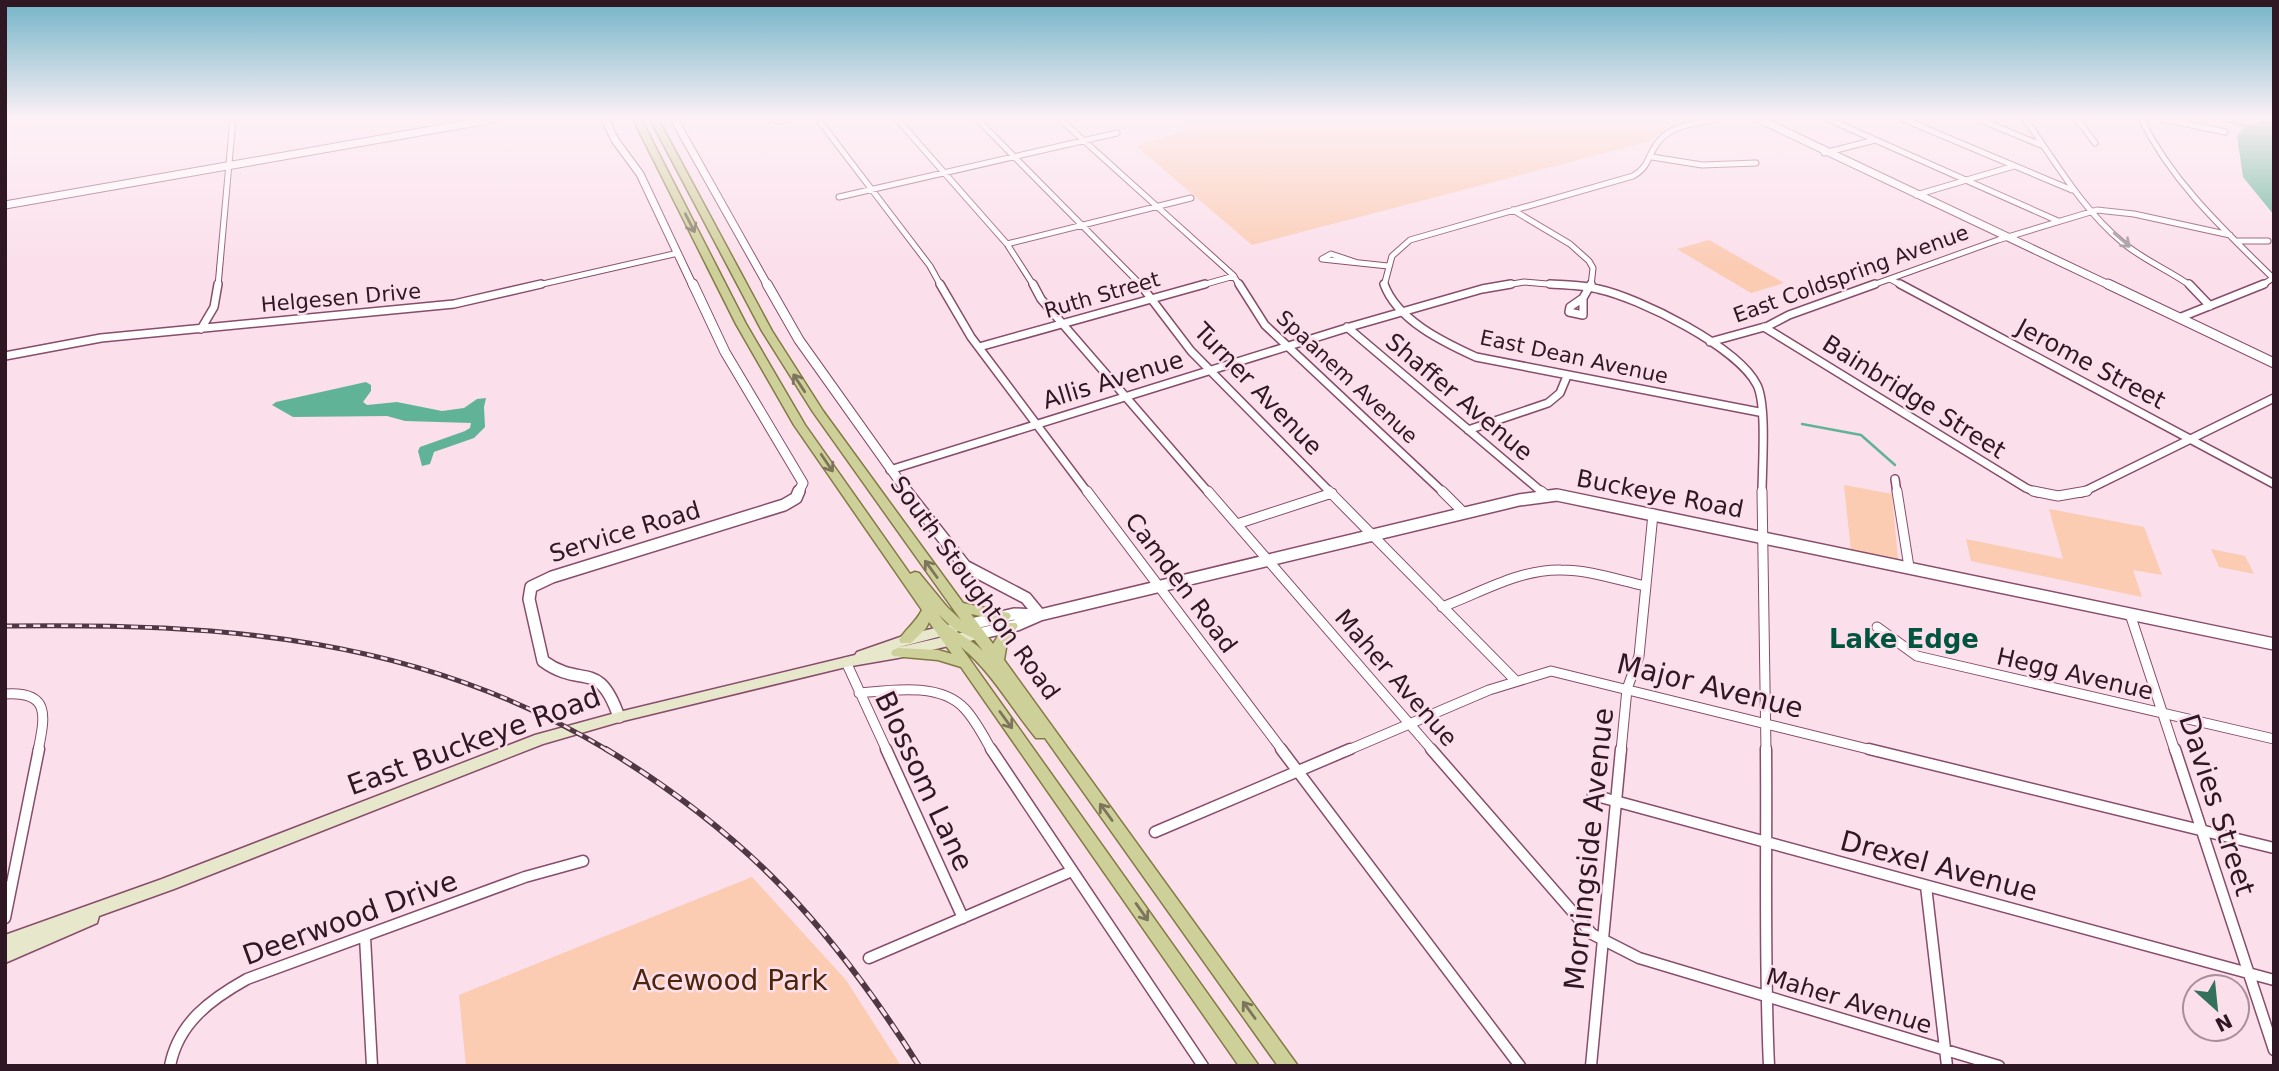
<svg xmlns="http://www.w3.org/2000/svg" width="2279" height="1071" font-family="'DejaVu Sans',sans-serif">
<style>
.green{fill:#fbcbb2}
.water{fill:#61b397}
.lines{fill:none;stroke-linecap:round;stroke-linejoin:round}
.stream{stroke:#61b397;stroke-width:2.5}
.minor-far3-casing{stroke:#874d6a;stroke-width:7}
.minor-far2-casing{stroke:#874d6a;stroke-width:10}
.minor-far1-casing{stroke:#874d6a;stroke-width:11}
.minor-casing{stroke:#874d6a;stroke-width:13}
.tertiary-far2-casing{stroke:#874d6a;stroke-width:9}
.tertiary-far1-casing{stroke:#874d6a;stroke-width:11}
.tertiary-casing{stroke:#874d6a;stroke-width:14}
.secondary-casing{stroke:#874d6a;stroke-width:3}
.primary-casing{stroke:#827a44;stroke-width:3}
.minor-far3{stroke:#fff;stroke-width:5}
.minor-far2{stroke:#fff;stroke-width:7}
.minor-far1{stroke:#fff;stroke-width:9}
.minor{stroke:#fff;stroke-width:10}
.tertiary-far2{stroke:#fff;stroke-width:7}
.tertiary-far1{stroke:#fff;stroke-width:9}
.tertiary{stroke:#fff;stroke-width:11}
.secondary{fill:#e7e7cc;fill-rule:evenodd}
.primary{fill:#ced099;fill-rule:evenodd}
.rail-far1-casing{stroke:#4f3743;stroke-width:5}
.rail-casing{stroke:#4f3743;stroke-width:6}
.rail-far1{stroke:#fbdfeb;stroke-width:2.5;stroke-dasharray:7;stroke-linecap:butt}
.rail{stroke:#fbdfeb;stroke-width:3.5;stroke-dasharray:10;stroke-linecap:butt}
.oneway{stroke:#7e745e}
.oneway2{stroke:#a1979c}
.labels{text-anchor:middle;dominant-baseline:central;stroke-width:5;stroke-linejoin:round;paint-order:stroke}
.far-street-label{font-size:21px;fill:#2f1723;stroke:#fbdfeb}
.street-label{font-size:24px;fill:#2f1723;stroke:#fbdfeb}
.neighbourhood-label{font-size:26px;font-weight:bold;fill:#005440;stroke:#fbdfeb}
.near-street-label{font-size:28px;fill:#2f1723;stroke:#fbdfeb}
.near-park-label{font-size:28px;fill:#4e240a;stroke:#fbdfeb}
</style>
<rect width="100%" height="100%" fill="#fbdfeb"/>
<path class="green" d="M1194,119H1708L1662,131L1647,142L1252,245L1136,146L1187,130L1189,120Z
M1709,240L1784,283L1751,293L1677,249Z
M1844,485L1892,494L1898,560L1851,551Z
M2049,509L2144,527L2162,575L2133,570L2142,597L1971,561L1966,539L2063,559Z
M2211,549L2245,556L2254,574L2219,567Z
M752,877L846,980L901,1066H466L459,995Z"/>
<path class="water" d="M2215,119C2230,119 2246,126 2260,125L2257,123L2263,120L2274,121V215L2243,177L2237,136L2244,127Z
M366,382L371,385V391L363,402L367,405L397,402L442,411L464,408L477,399L486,398L484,407L485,427L474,438L434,452L430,464L422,466L418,451L420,447L465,431L470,428L471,423L405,421L387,416L293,417L272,405L276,402Z"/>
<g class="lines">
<path class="stream" d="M1802,424L1861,435L1895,465"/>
<defs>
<path id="minor-far3" d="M818,119L930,266L941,286
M897,119L1007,244L1034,286
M977,119L1142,286
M1060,119L1233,275L1240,286
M1828,119L2058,221
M1903,119L2072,190
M1978,119L2041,145
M2025,119C2055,161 2082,209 2122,242C2143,260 2169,270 2191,286
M2077,119L2095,143
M2141,119C2173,183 2223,229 2274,279
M2162,119L2225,132
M777,121L790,119
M1824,153L1875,140
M1652,157L1702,165L1756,163
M1916,195L2014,166
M839,197L1117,133
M1513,210L1570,244L1589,261L1593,268L1591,286
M2236,241H2268
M1007,244L1191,198
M1355,262L1331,254L1322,259L1388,266
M1890,279L1903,286
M218,286L233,119
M534,286L678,253
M1199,286L1234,276
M1384,286L1392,256L1410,240L1633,176C1648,168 1647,158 1656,145C1668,125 1697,123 1718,119
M1501,286L1524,282L1571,286
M1870,286L1998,240L2097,210L2134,214L2230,235
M2261,286L2273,278"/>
<path id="minor-far2" d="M940,284L971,337L1088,493
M1033,284L1041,299L1209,493
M1140,284L1191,351L1331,493
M1239,284L1265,325L1444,493
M1384,284C1397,320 1443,342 1476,357L1759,412
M1550,284C1565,285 1583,285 1598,289C1640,298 1738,347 1757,385C1767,405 1762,468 1762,493
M1900,284L2274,484
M2189,284L2210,306
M1583,298L1591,284
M1583,298V315L1569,312L1570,307Z
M2179,318L2264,284
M1347,327L1543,493
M1764,327L2026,488L2038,493
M201,329L214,307L218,284
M1710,342L1768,326L1789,315L1875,284
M979,347L1205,284
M5,356L101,338L454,304L541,284
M1468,430L1548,403L1560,393L1567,376
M890,470L1353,326L1482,289L1511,284
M1895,479L1897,493
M2081,493L2274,398"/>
<path id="minor-far1" d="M1087,491L1283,751
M1208,491L1433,751
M1329,491L1516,681
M1442,491L1464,513
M1541,491L1546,495
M1762,491L1766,751
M1897,491L1909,567
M2033,491L2058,496L2087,491
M1237,524L1332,493
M1442,607C1480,593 1519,569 1561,570C1590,570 1618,580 1646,586
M2130,614L2175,751
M1877,627L1917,656L2274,739
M846,662L887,751
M859,693C891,690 941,682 965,709C976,721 984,737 992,751
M5,694C51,691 45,716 38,751
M1346,751L1489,690L1551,671L1876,751
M1621,751L1627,689L1639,656L1653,514"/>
<path id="minor" d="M886,749L963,918
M991,749L1203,1066
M1281,749L1520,1066
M1431,749L1592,934L1639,958L1999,1066
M1766,749C1767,855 1764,960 1769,1066
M1869,749L2274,848
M2175,749L2274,1050
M1593,795L2274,980
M1155,832L1350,749
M1926,886L1947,1066
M5,918L39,749
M365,937L372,1066
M869,958L1072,871
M170,1066C178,1023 211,999 247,979L525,877L583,861
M1591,1066L1621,749"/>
<path id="tertiary-far2" d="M605,119L615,140L640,174L693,286
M674,119L768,286
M1759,119L2111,286
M5,205L494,119"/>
<path id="tertiary-far1" d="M693,284L725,352L803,483L798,493
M767,284L799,340L908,493
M2108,284L2274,363"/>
<path id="tertiary" d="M906,491L965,566L1026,598L1040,615
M971,624L1014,614L1037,615
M978,634L1017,625L1040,615L1519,500L1557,495L2274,644
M619,717C598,657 583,690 543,661L529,599L531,587L552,577L784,505L796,498L799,491"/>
<path id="secondary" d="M952,624L957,626L959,629L957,632L896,648L978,629L983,631L985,634L983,637L978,639L898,658L846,667L619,722L543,744L174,889L99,916L97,923L5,963V935L162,879L535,735L619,712L855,655L857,652L906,635Z"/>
<path id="primary" d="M633,119H641L746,324L805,425L910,574L915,572L919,573L947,607L961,620L813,412L762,331L650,119H658L772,331L823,411L963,603L1009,613L1011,616L1009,619L1004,621L971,614L993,644L1006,623H1016L1018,626L1007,642L1004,660L1298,1066H1278L1045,738H1036C1011,708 992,672 961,647L1259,1066H1239L961,667L938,660L893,656L891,653L893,650L898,648L938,650L952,654L929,622L926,628L911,643H901L899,640C906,629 916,622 922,610L794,425L736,324ZM939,615L954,629L973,638L983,651C969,637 950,631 939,615Z"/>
</defs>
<use href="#minor-far3" class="minor-far3-casing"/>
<use href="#minor-far2" class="minor-far2-casing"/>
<use href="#minor-far1" class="minor-far1-casing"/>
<use href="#minor" class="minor-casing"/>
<use href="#tertiary-far2" class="tertiary-far2-casing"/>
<use href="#tertiary-far1" class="tertiary-far1-casing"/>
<use href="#tertiary" class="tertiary-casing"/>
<use href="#secondary" class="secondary-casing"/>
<use href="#primary" class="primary-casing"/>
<use href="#minor-far3" class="minor-far3"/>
<use href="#minor-far2" class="minor-far2"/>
<use href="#minor-far1" class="minor-far1"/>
<use href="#minor" class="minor"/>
<use href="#tertiary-far2" class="tertiary-far2"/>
<use href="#tertiary-far1" class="tertiary-far1"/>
<use href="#tertiary" class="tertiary"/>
<use href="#secondary" class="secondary"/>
<use href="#primary" class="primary"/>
<defs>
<path id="rail-far1" d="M5,626C221,623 418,636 609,751"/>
<path id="rail" d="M606,749C748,835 831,927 919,1066"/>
</defs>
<use href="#rail-far1" class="rail-far1-casing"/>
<use href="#rail" class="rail-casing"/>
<use href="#rail-far1" class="rail-far1"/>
<use href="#rail" class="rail"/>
</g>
<defs><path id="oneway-shaft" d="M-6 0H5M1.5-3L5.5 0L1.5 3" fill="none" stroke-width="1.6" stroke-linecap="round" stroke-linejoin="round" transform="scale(1.75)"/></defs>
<g class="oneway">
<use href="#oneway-shaft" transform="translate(690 223) rotate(63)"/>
<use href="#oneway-shaft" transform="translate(799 383) rotate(-123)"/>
<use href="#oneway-shaft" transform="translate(827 463) rotate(56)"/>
<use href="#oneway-shaft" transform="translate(931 569) rotate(-126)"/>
<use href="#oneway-shaft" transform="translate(1006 720) rotate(54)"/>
<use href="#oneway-shaft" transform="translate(1106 812) rotate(-126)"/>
<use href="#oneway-shaft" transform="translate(1142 912) rotate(55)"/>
<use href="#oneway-shaft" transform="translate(1249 1010) rotate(-126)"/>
</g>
<use class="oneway2" href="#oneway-shaft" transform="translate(2122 240) rotate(41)"/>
<linearGradient id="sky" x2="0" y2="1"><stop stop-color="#72b4c8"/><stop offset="0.44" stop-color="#fdf1f6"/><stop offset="1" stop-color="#fdf1f6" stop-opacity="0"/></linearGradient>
<rect width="2279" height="269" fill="url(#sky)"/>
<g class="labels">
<g class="far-street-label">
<text transform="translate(1851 274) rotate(-20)">East Coldspring Avenue</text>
<text transform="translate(1102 295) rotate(-16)">Ruth Street</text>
<text transform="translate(341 298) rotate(-5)">Helgesen Drive</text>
<text transform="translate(1574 357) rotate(12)">East Dean Avenue</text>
<text transform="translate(1347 377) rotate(43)">Spaanem Avenue</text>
</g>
<g class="street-label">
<text transform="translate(2091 364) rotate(28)">Jerome Street</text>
<text transform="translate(1113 380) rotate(-17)">Allis Avenue</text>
<text transform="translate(1258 389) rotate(46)">Turner Avenue</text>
<text transform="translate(1459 397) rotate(40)">Shaffer Avenue</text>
<text transform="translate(1914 397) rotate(32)">Bainbridge Street</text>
<text transform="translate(1660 494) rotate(11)">Buckeye Road</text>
<text transform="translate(625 532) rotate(-17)">Service Road</text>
<text transform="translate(1181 583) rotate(53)">Camden Road</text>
<text transform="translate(975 588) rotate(54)">South Stoughton Road</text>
<text transform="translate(2075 674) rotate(13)">Hegg Avenue</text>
<text transform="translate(1396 678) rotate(49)">Maher Avenue</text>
<text transform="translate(1849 1001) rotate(17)">Maher Avenue</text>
</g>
<g class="neighbourhood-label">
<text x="1904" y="639">Lake Edge</text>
</g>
<g class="near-street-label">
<text transform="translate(1710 686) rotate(14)">Major Avenue</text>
<text transform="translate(474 741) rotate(-20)">East Buckeye Road</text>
<text transform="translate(924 781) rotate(65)">Blossom Lane</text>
<text transform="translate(2217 805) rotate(72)">Davies Street</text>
<text transform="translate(1589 849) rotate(-84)">Morningside Avenue</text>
<text transform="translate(1939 866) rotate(15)">Drexel Avenue</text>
<text transform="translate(350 918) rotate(-20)">Deerwood Drive</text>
</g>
<g class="near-park-label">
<text x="730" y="980">Acewood Park</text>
</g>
</g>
<rect width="2279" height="1071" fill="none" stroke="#2f1723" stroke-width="14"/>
<g transform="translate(2216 1008) rotate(153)"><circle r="33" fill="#fbdfeb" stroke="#a98f9b" stroke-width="2"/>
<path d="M0-5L12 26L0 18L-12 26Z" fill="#33715d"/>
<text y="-10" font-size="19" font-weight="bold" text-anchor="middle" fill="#2f1723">N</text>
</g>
</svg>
